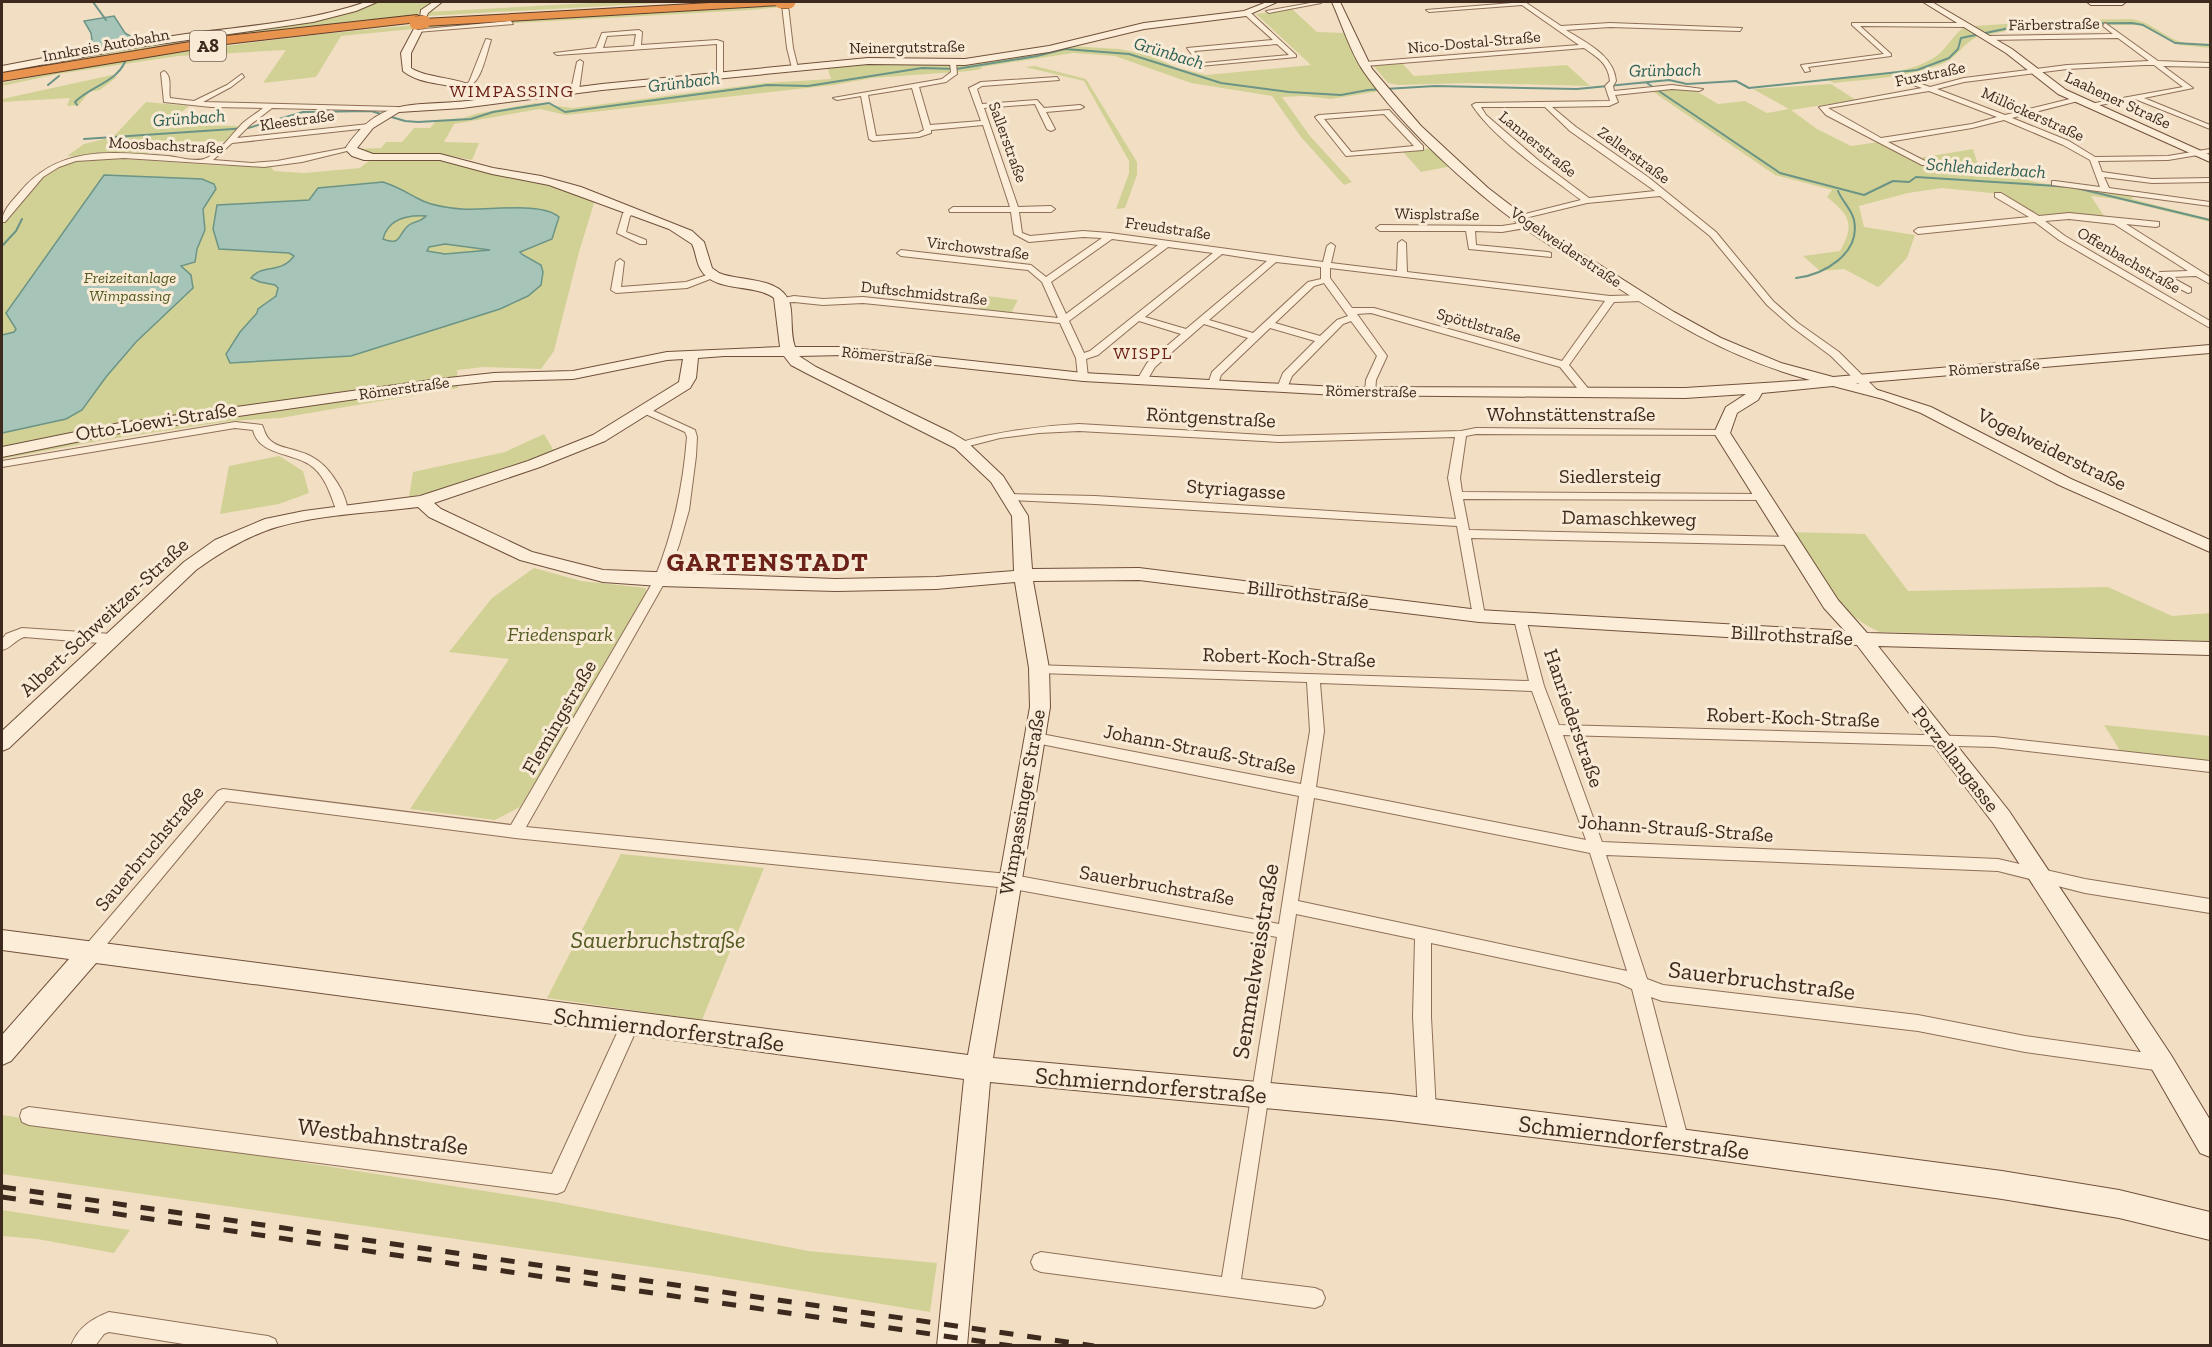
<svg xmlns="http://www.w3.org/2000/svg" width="2212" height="1347" font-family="'Zilla Slab',serif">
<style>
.green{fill:#d1d196}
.water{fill:#a6c5b8;stroke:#6b9486;stroke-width:1.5;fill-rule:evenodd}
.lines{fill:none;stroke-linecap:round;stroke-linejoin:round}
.stream{stroke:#6b9486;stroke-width:2}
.street-casing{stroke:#8e6f58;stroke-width:2}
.secondary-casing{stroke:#70503b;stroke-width:2}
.highway-casing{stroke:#5c3e2d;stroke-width:2}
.street{fill:#fcedd8;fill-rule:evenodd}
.secondary{fill:#fcedd8;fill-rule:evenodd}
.highway{fill:#e8944e;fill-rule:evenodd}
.rail{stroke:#3d291d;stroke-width:5;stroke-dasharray:14 14;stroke-linecap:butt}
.highway-bridge-casing{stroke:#5c3e2d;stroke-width:14;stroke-linecap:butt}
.highway-bridge{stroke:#e8944e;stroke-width:13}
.labels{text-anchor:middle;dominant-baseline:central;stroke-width:6;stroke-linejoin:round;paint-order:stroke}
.far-street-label{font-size:16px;fill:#3d291d;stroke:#f8ead4}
.far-park-label{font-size:16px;font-style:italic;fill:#535b22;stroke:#f8ead4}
.shield{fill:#f8ead4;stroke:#756354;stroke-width:1.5}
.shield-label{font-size:18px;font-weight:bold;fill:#3d291d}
.far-water-label{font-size:18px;font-style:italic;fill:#2b5e55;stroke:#f8ead4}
.far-neighbourhood-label{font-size:18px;letter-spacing:1.5px;fill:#6d2219;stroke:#f8ead4}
.street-label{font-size:20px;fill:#3d291d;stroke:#f8ead4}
.park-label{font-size:20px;font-style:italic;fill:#535b22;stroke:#f8ead4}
.near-park-label{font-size:24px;font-style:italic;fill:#535b22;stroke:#f8ead4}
.near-street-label{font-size:24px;fill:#3d291d;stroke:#f8ead4}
.district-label{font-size:26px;font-weight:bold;letter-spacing:1.5px;fill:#6d2219;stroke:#f8ead4}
</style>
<rect width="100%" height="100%" fill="#f2dfc3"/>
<path class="green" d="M377,2H436L420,12L418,17L233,36L137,50L2,75V70L323,19Z
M608,2H678L427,16V12Z
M781,4L782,7L751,10L424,28L425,24Z
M1292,9L1317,32L1345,33L1381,91L1331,99L1304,96L1282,97L1310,136L1352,182L1344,185L1301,137L1272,96L1191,83L1115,56L1073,53L981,67L982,69L970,71L872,78L834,85L566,115L540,109L454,124L444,142L479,143L472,160C458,157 445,155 430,154C407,154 376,162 357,149L381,148L386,142H402L414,128H430L437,120L463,118L475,114L535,103L573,108L765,83L831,79L827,66L893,62L955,64L1022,57L1069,46L1119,49L1148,55L1178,68L1206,75L1311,65L1256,14Z
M2131,19C2149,21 2161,34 2178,41C2188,45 2199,44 2210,44V48L2180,45L2140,25H2051L2023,27L1987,35L1973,26L2073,20Z
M415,25L413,29L341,36L316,77L263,83L286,50L178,56L58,74L2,86V83C138,56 276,37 415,25Z
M1963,28L1979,36C1963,43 1957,57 1946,62C1911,77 1871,79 1834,83L1826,79C1858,75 1907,76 1935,57C1947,49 1951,37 1963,28Z
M1400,61L1414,76L1567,65L1590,86L1470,83L1398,85L1388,83L1371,63Z
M1035,66L1086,79L1137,162V175L1125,208L1116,209L1129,173V161L1084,81L1025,67Z
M112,75L117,77L100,90L89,92L79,105L67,106L70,98L2,102V99Z
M1831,84L1856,100L1791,110L1817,129L1851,146L1879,142L1913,159L1973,149L1979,168L2040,183L2133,195L2132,199L2210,219V222L2116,199L2091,196L2104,216L2068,214L2039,216L2000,194L1942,188L1908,193L1859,206L1864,227L1915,235L1907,258L1881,285L1878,287L1844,269L1820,271L1803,256L1840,251C1855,224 1850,216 1827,197L1832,190L1775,175L1652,91L1680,88L1696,91L1718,104L1745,101L1767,113L1789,109L1753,89Z
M146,102L189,106L165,125L242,126L230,141L163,142L143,157L67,156L84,144L113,137Z
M1432,148L1452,166L1421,172L1403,152Z
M110,158L228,166L269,165L274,171L304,173L360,168L370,160L431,158L451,160L489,173L534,180L595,200L579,252L554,351L541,369L484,367L457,370L458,388L280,418L230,421L104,440L2,459V222L45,173L73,161Z
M987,296L1018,300L1010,315L978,311Z
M544,434L554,451L449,488L409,497L413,472L505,452Z
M279,456L303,471L309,493L279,504L220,514L229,466Z
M1791,532L1865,534L1908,591L2108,587L2172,616L2210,613V641L1880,632C1836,614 1816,570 1791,532Z
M534,568L581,581L646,588V595L620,643L520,807L495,820L410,809L509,659L449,652L492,598Z
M2104,725L2210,736V761L2121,752Z
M621,854L764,868L702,1020L547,998Z
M2,1115L555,1202L808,1251L937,1263L930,1312L694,1273L2,1174Z
M2,1210L130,1230L114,1253L37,1239L2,1236Z"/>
<path class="water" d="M114,16L125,33L135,39L136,43L79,53L92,40L91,33L84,21Z
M104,175L202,179L214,184L216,189L203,209L205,230L197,249L195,262L181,266L191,275L193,288L136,342L106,377L82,410L66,419L2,433V335L14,332L16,329L6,313Z
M383,182C398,187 404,191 417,198C429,205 448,208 462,209C486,211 542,201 559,217L552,239L520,252L523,255L541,265L543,272L541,285L528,296L500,309L351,356L230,363L226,354L240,332L257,313L258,309L276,296L278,288L275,285L260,282L251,278C263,263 280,275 294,256L289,253L219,249L213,229L217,205L309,200L318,188ZM426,216C421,222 415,221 409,225C398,233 402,247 383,239C388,219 408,215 426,216ZM445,244L490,250L445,254L427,251L429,247Z"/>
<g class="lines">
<path class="stream" d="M93,2L106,20
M1647,83L1780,173L1864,195L1893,181L1909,182L1916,177L2072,187L2210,220
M48,85L59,76
M77,105L75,102C91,86 115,83 125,62
M84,139L248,128L303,112L371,111L405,121L418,122L471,119L493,112L549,103L565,112L767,85L808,86L922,68L956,69L1037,56L1065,49L1129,54L1221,83L1289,92L1341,95L1368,90L1435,86L1577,89L1669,80L1687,84L1736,81L1749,88L1917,70L1949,58L1958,49L1961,38L2029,24L2132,23L2143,25L2175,43L2210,45
M2,246L16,231L22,219
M1796,278C1823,275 1861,254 1854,220C1852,210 1842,201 1838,191"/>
<defs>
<path id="street" d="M1316,2L1321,3L1269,13L1266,11Z
M1525,2L1561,26L1610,23L1742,28L1740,31L1610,27L1566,30C1586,43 1614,55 1616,81L1613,86L1614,91L1672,85L1703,89L1699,91L1672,89L1615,95L1618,102L1609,106L1552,107L1576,127L1648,177L1716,232L1773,301L1798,323L1839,352L1877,390V394H1869L1831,356L1792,327L1767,305L1710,236L1660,196L1587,203L1517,220V216L1581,200C1548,175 1494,139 1472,105L1476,103L1610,101L1605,86L1610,81C1608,63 1598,58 1584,48L1365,66L1362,64L1365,62L1579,45L1522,5L1429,12L1426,10ZM1481,107H1545L1570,131L1655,191L1589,198L1538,160L1486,115Z
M785,3L788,5L793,48L798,68L795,70L792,68L787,48L782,5Z
M1246,11L1252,14L1296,55V57L1200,66L1187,48L1273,40L1244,14ZM1277,44L1289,55L1204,63L1194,51Z
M511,21L513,24L417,32L414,30Z
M1852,23H1964L1967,25L1964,27L1860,26L1891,54V56L1808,67L1810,71L1805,72L1801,65L1884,54L1852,25Z
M2105,23L2158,61L2210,63V67L2163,66L2193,88L2144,98L2210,125V129L2135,99L2088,107L2084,105L2183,87L2154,65H2144L2067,69L1964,82L1937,89L2005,115L2078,97V101L2012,118L2069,141L2095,157L2168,156L2210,149V153L2168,160L2098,161L2102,172L2152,179L2210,178V182L2152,183L2104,177L2109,188L2210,202V206L2052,185V181H2055L2100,187L2090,160L2063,145L2004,120L1972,128L1888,142L1925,161V165H1922L1826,115L1819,107L1922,88L1893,78L1895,75L1930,87L1964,78L2067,65L2149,61L2118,38L1988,40L1985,38L1988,36L2113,34L2103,26ZM1929,91L1997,117L1972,124L1881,138L1828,108Z
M639,30L642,32L641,45L717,40L723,42V75L720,77L717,75V44L557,55L554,53L596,48L602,33ZM636,34L634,46L603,48L607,36Z
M486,39L491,40C486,54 481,88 464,87V85L469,82Z
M580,60L583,62L579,90L575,92L571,90L577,62Z
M953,61L956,63L957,74L946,82L919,87L930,125L981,121L969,88L981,82L1057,77L1059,80L982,86L977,89L982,104L1037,100L1044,108L1080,105L1084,107L1080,109L1046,112L1055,129L1051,131L1047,129L1035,104L984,108L1018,207L1051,206L1055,209L1051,212H1019L1022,233L1030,236L1083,231L1110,233L1323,262L1327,246L1331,243L1335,246L1331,263L1397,271L1398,243L1402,240L1406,243L1407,272L1610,296L1642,295L1647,298L1642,301L1614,302L1569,365L1591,392L1586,395L1582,394L1560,367L1371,313L1357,314L1387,356L1376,380L1375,392L1370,395L1365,392L1366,380L1377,356L1351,321L1343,324L1292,376L1287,388L1282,391L1277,388L1283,373L1315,341L1270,328L1221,375L1218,384L1213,387L1208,384L1212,372L1248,338L1204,324L1155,367L1146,382L1142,383L1137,380L1147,363L1181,334L1139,321L1098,355L1086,359L1088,377L1083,380L1078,377L1076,358L1060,323L863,303L823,305L794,302L779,303V299L794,296L823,299L863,297L1058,318L1042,282L1028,270L901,256L897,253L901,250L1031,265L1046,277L1102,238L1083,237L1029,242L1014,234L1011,212H950L949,210L953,207H1010L983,125L931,130V133L919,137L873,141L869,139L861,96L837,100L833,98L942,79L951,72L950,63ZM912,88L924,130L918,133L876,136L868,95ZM1112,239L1158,245L1066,314L1051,282ZM1168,247L1213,253L1090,351L1084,353L1069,321ZM1222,254L1267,261L1186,329L1145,317ZM1276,262L1321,267V279L1308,282L1253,333L1209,320ZM1330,268L1605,301L1562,361L1374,308H1352L1330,278ZM1324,283L1348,316L1337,320L1320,336L1275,323L1314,286Z
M164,71C173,77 168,89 170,98L194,101L227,85L242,74L244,77L231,87L203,102L397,107L401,109L397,111L272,108L250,125L237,138L369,124L373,126L369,128L232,143L213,160L252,163L277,161L351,147L355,149L302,162L264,167L124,158L76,161L59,167L43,177L5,222H2C2,211 12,201 20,192C59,145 112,152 168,156C178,157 195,162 204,159C218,155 234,131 244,122C250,117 257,113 263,108L211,107L164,102L161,73Z
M1389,110L1423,146V150L1346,156L1315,117L1319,115ZM1384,114L1414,146L1351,152L1324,119Z
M1995,193H2001L2039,216L2069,213L2159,222V226L2156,227L2126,224L2210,277V284L2196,276L2171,277L2191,288V292L2188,293L2157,277L2155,275L2160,272L2188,271L2114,224L2069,219L2045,221L2065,236L2210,321V328L2059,240L2035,222L1918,234L1914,231L1918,228L2029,217L1995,197Z
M633,209L637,212L630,216L626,232L646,240V244H640L617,233L623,213Z
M1528,222L1531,223V227L1502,232L1475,231L1476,245L1548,252L1551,253V257L1469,249L1466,231H1380L1376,228L1380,225L1502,226Z
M620,259L624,262L621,287L686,282L713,273L718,276L687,288L616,293L611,290L616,262Z
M645,407L695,430L697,437L696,456L689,510L679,545L666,580L526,827L1008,874L1279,924L1299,796L1036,743L1031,742L1029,738L1031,734L1036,733L1301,784L1310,731L1307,682L1039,673L1034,671L1032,668L1034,665L1529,681L1514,619L1520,615L1526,619L1544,686L1559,725L1994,737L2210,761V772L1994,747L1563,735L1602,842L1998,859L2085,879L2210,899V913L2085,893L1998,871L1606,855L1647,979L1663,985L1918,1015L2025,1036L2162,1055L2168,1057L2171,1063L2168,1069L2162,1071L2025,1052L1918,1031L1662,1001L1651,997L1689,1142L1687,1148L1680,1151L1673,1148L1671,1142L1632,989L1619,983L1431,943V1017L1436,1111L1433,1117L1427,1120L1421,1117L1418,1111L1413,1017L1415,939L1296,914L1241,1279L1315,1288L1322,1291L1325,1298L1322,1305L1315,1308L1041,1272L1034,1269L1031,1262L1034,1255L1041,1252L1222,1277L1277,937L1008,888L515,838L226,801L97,956L91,958L85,956L83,951L85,946L218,791L223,789L511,825L654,580C673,534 683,487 687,437L685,432L641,412V408ZM1320,683L1532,691L1586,840L1316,787L1324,731ZM1314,798L1590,853L1627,971L1298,901Z
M235,422L262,425C265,431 265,436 271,441C278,447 288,448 297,451C320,457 331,471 342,491C345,499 349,506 346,514H338C331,498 328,481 314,468C297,452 259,457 253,430L235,428L2,467V461Z
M1079,424L1279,436L1461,431L1476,428L1722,430L1727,433L1726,435L1476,434L1466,436L1460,478L1462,492L1763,494L1769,497L1763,500L1463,499L1469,530L1792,537L1798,541L1792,545L1471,538L1485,616L1479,620L1473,616L1457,526L1095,504L1008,500L1002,497L1008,494L1095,496L1456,519L1448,478L1455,437L1279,442L1079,431L1039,433L1000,438L961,448L956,445L957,443C998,432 1037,426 1079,424Z
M22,628L112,634L119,639L112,644L24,637C15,640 10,649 2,650V639L6,634Z
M630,1016L636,1018L639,1024L564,1191L557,1194L29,1125L22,1122L20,1116L22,1110L29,1107L552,1174L624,1018Z
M109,1312L268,1336L275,1339L278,1346H196L109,1332L104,1334L95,1346H71C78,1327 92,1319 109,1312Z"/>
<path id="secondary" d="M366,2H377L356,11L313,22L132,48L2,72V66C63,54 124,43 186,34C247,26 308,22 366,2Z
M433,2H442L428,13L426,18H420L421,10Z
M1267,2H1277L1246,16L1144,29L1049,52L965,65L868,64L602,90L462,108L399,112L373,128L357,148L373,154H440L493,168L541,176L581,187L692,231L704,242L712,268L719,273C740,282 782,276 790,304C793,318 790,333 795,347H843L1083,373L1336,387L1685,388L1810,380C1726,357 1668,320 1596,274C1571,258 1546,244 1523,227C1468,187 1403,128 1364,72C1350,52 1342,24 1332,2H1340L1372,69L1421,126L1488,188L1532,222L1674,312L1721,338L1781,363L1833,377L2210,345V353L1856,383L1931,407L2071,479L2210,540V552L2059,485L1921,413L1883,399L1833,386L1762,393L1758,400L1737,413L1730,433L1838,600L1867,633L2210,642V655L1878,646L2009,811L2171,1055L2210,1120V1157L2200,1153L2153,1071L1993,823L1857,645L1479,622L1139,580L1033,581L1049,668L1050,707L993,1058L1391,1094L1680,1129L2002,1171L2119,1190L2210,1212V1240L2119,1218L2002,1199L1680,1155L1391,1120L990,1082L967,1346H937L964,1079L96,963L11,1061L2,1065V1035L69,959L2,950V930L968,1055L1030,707L1029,668L1015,582L936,589L836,591L660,586L603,582L520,560L429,517L418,507C372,513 322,514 277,527C247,536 221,552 196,570L9,748L2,751V731L184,562L215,540L265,519L304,511L420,496L528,461L593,435L679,382L683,359L667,360L573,379L494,381L439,387L120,433L2,457V447L120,423L439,379L494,373L573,371L667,352L780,347L774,298C754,283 715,293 701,270C696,262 696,252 692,244L669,229L549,185L492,174L440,160H364L352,156L345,149C382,93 417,108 475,100L474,96C453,80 424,88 403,71L401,53L417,23L425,25L411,53V68C429,81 479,76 485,99L602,84L868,58L965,59L1049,46L1144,23L1244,11ZM843,355L1083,381L1336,395L1685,398L1746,394L1726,407L1714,433L1824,608L1845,631L1479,610L1139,568L1032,569L1028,516L1003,476L967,442L952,433L816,367L799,356ZM724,356H784L791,365L806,373L955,448L991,482L1012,516L1014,571L936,577L836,579L603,570L532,552L441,509L434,503L540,467L605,441L690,388L696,378L698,358Z
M1923,2H1932L2012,49L2066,90L2210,155V162L2058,94L2006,53Z
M2087,2H2126L2122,5H2091Z"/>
<path id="highway" d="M728,2H787L781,5L424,26L418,22L226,44L2,81V73L226,36L417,15L423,19Z"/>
</defs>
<use href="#street" class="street-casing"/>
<use href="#secondary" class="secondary-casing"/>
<use href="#highway" class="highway-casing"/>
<use href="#street" class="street"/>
<use href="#secondary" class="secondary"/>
<use href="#highway" class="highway"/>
<path class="rail" d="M2,1187L1094,1346
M2,1197L1012,1346"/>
<defs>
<path id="highway-bridge" d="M781,2H789
M416,23L424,22"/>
</defs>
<use href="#highway-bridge" class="highway-bridge-casing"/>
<use href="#highway-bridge" class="highway-bridge"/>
</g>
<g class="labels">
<g class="far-street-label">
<text transform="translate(2054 24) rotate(-1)">Färberstraße</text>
<text transform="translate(1474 42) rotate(-5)">Nico-Dostal-Straße</text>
<text transform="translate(106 45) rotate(-10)">Innkreis Autobahn</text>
<text transform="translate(907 47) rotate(-1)">Neinergutstraße</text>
<text transform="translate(1930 74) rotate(-12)">Fuxstraße</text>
<text transform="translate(2118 100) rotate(25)">Laahener Straße</text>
<text transform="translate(2033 114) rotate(24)">Millöckerstraße</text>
<text transform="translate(297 120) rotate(-8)">Kleestraße</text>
<text transform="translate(1008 142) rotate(70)">Sallerstraße</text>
<text transform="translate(1538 144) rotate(39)">Lannerstraße</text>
<text transform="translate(166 145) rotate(3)">Moosbachstraße</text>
<text transform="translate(1634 155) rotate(36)">Zellerstraße</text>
<text transform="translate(1437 214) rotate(1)">Wisplstraße</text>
<text transform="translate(1168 228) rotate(8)">Freudstraße</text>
<text transform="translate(1566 247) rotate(34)">Vogelweiderstraße</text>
<text transform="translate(978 248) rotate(7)">Virchowstraße</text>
<text transform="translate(2129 260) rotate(30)">Offenbachstraße</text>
<text transform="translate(924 293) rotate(6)">Duftschmidstraße</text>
<text transform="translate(1479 325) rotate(16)">Spöttlstraße</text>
<text transform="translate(887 356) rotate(6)">Römerstraße</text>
<text transform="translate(1994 367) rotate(-4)">Römerstraße</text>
<text transform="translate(404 388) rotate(-8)">Römerstraße</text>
<text transform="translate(1371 391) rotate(1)">Römerstraße</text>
</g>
<g class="far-park-label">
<text x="130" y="277">Freizeitanlage<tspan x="130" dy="18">Wimpassing</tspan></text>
</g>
<rect class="shield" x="190" y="31" width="36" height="30" rx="4.5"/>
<g class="shield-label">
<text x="208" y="46">A8</text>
</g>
<g class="far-water-label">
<text transform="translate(1169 53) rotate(17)">Grünbach</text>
<text transform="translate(1665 70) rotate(-1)">Grünbach</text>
<text transform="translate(684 82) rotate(-7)">Grünbach</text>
<text transform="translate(189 118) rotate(-4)">Grünbach</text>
<text transform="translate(1986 168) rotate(4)">Schlehaiderbach</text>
</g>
<g class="far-neighbourhood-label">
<text x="512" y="91">WIMPASSING</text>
<text x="1143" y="353">WISPL</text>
</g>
<g class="street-label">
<text x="1571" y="414">Wohnstättenstraße</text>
<text transform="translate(1211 417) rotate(3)">Röntgenstraße</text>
<text transform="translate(156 421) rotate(-9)">Otto-Loewi-Straße</text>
<text transform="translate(2052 449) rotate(26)">Vogelweiderstraße</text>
<text x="1610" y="476">Siedlersteig</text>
<text transform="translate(1236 489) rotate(4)">Styriagasse</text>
<text transform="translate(1629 518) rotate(1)">Damaschkeweg</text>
<text transform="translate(1308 594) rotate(7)">Billrothstraße</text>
<text transform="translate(104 617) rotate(-43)">Albert-Schweitzer-Straße</text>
<text transform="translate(1792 635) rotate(3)">Billrothstraße</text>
<text transform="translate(1289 657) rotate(2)">Robert-Koch-Straße</text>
<text transform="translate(559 717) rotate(-60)">Flemingstraße</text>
<text transform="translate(1793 717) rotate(2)">Robert-Koch-Straße</text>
<text transform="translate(1574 718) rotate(71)">Hanriederstraße</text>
<text transform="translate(1200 749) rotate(11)">Johann-Strauß-Straße</text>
<text transform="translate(1956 759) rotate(52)">Porzellangasse</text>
<text transform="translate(1022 802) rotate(-80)">Wimpassinger Straße</text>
<text transform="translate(1676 828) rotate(4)">Johann-Strauß-Straße</text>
<text transform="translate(149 848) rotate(-50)">Sauerbruchstraße</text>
<text transform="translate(1157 885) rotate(10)">Sauerbruchstraße</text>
</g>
<g class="park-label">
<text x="560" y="634">Friedenspark</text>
</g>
<g class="near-park-label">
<text x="658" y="939">Sauerbruchstraße</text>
</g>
<g class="near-street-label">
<text transform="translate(1255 961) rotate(-81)">Semmelweisstraße</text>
<text transform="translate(1762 980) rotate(7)">Sauerbruchstraße</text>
<text transform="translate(669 1029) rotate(7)">Schmierndorferstraße</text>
<text transform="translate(1151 1085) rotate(5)">Schmierndorferstraße</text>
<text transform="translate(383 1136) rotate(7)">Westbahnstraße</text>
<text transform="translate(1634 1137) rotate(7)">Schmierndorferstraße</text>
</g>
<g class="district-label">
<text x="768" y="562">GARTENSTADT</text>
</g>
</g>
<rect width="2212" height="1347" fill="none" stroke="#3d291d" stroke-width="6"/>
</svg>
